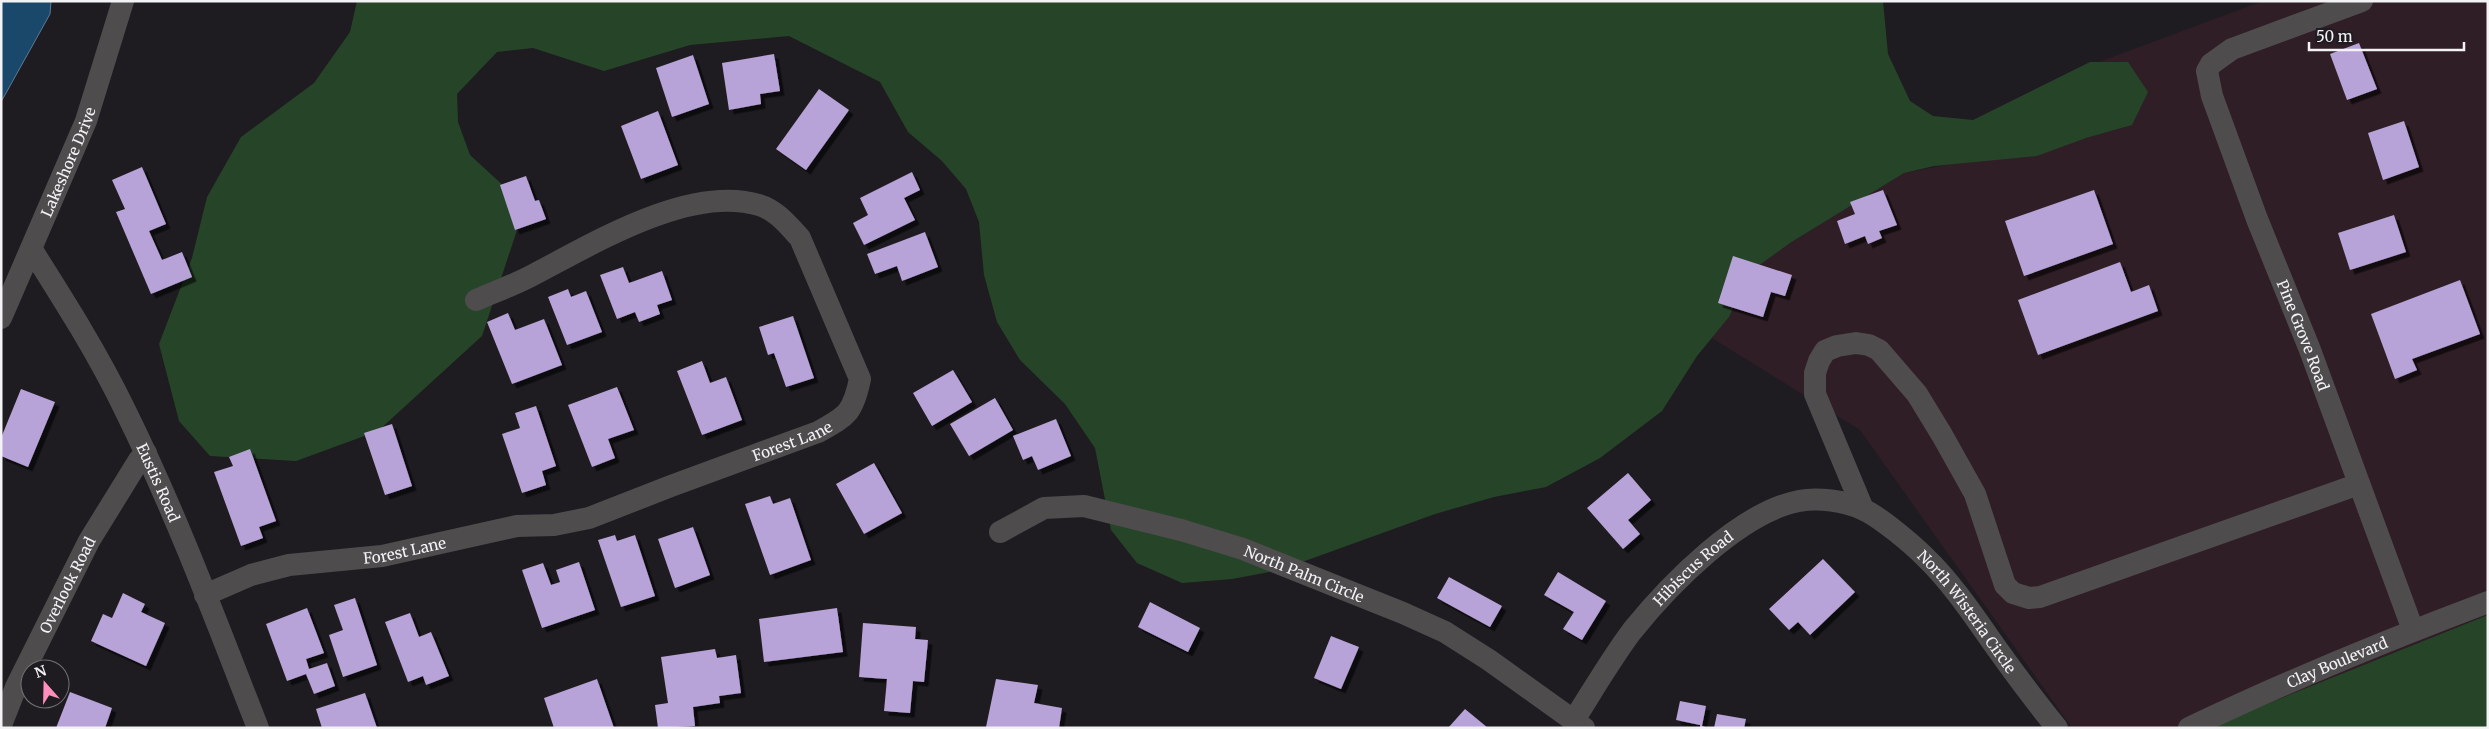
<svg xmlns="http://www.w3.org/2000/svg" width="2489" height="729" font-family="Merriweather,serif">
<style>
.commercial{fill:#301e26}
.green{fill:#264528}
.water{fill:#1a486b;stroke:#5b7b94}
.building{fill:#b7a3d7;filter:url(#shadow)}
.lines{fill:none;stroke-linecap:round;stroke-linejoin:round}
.minor{stroke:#4f4c4e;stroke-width:22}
.labels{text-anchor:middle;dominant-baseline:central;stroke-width:5;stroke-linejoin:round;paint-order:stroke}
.street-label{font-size:15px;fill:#f3f2f5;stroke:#1e1c21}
</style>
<defs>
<filter id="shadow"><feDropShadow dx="4.5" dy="4.5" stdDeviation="0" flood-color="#0009"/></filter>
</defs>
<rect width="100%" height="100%" fill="#1e1c21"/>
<path class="commercial" d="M2263,1H2488V615L2209,728H2072L1860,430L1712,338L1729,317L1750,272L1790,243L1904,173L2086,138L2132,125L2128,62H2099Z"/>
<path class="green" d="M357,1H1883L1888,54L1910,101L1933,116L1973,120L2090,62H2128L2148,92L2132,125L2086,138L2037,156L1934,166L1904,173L1790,243L1750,272L1729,317L1697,356L1662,411L1600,458L1546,487L1494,497L1435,514L1280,570L1232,579L1182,583L1137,563L1111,530L1095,448L1065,404L1020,360L997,322L984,275L979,222L966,189L942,161L908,132L880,82L789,36L690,45L604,71L533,48L497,52L457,94L458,122L470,155L507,189L517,230L482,336L378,431L296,461L210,456L179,421L159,344L192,258L207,197L241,137L314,83L350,32Z
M2488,615V728H2209L2212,726Z"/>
<path class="water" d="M1,1H51L50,14L1,102Z"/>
<path class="building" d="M2359,43L2377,89L2347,100L2330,54Z
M774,54L780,91L760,94L761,104L729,110L722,63Z
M693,55L709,104L672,117L656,68Z
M819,89L849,110L806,170L776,149Z
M658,111L678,165L641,179L621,126Z
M2404,121L2419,167L2383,180L2368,133Z
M142,167L166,224L149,231L162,260L182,252L192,277L151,294L116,212L125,209L112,180Z
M912,172L920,190L904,198L915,220L864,245L853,223L868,215L860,198Z
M526,176L535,201L539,200L546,219L515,230L500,185Z
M1883,190L1897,225L1879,231L1882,238L1868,244L1865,236L1845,244L1837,221L1855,214L1850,202Z
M2094,190L2113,244L2024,276L2005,221Z
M2394,215L2406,252L2350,270L2338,233Z
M925,232L938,267L902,281L897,266L875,274L867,254Z
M1733,256L1792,275L1785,296L1771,292L1763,317L1718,303Z
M2120,262L2131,292L2149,285L2158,311L2038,355L2018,300Z
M623,267L629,283L662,271L672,300L657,305L660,314L639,322L635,312L617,319L600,275Z
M2460,280L2480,334L2412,359L2417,370L2395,379L2371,314Z
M568,289L571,297L586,291L602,332L567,345L548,297Z
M508,313L515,330L544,319L562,365L512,384L487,322Z
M793,316L814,378L786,387L774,353L768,355L759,327Z
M702,361L710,383L726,377L742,420L702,435L677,371Z
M953,370L972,402L932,426L913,393Z
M617,387L634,430L608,439L615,458L592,467L568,405Z
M21,389L55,402L28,467L1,456V438Z
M995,398L1013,430L969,456L950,424Z
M536,406L556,466L542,471L546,485L522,493L502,434L520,428L515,413Z
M1056,419L1071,456L1038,470L1032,456L1023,460L1013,436Z
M392,424L412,486L385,495L364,433Z
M250,449L276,521L259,527L263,538L241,546L214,472L233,466L229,457Z
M874,463L902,513L864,534L836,484Z
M1628,473L1651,500L1628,520L1640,534L1623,549L1587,508Z
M770,496L773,504L790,498L811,560L770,575L745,504Z
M693,527L710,575L675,588L658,539Z
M615,535L617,541L635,535L655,596L621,607L598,540Z
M1823,559L1855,592L1810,635L1798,622L1789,630L1769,609Z
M579,562L595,610L542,628L522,570L543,563L551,585L560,582L556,570Z
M1558,572L1606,601L1582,640L1563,629L1574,612L1544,595Z
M1449,577L1502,606L1490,627L1437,598Z
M123,593L145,604L141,612L165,623L146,666L91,641L103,614L112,618Z
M355,598L377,665L343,677L329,635L343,630L334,605Z
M1150,602L1200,628L1188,652L1138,627Z
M307,608L324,653L306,659L309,669L327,663L335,686L314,694L306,674L287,681L266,624Z
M837,608L843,652L764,662L759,619Z
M410,613L419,637L431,632L449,676L426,685L423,676L408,682L385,622Z
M863,623L916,627L915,639L928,640L924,682L913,681L910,713L884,711L887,679L859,677Z
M1331,636L1359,647L1341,689L1314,678Z
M715,649L717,658L736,655L741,693L719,696L720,703L693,707L695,726L658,728L655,705L668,703L661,657Z
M597,679L614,728H554L544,698Z
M996,679L1038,685L1034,703L1062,708L1059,728L986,727Z
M70,692L112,708L105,728H56Z
M365,693L377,728H322L316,709Z
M1680,701L1706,706L1702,726L1708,728H1700V725L1676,720Z
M1465,709L1488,728H1448Z
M1717,714L1746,719L1744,728H1714Z"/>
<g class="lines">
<g class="minor">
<path id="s1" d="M2362,1L2232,49L2211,64L2207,71L2212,96L2257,219L2310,350L2413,630"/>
<path id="s2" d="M32,250C65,302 98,354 125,410C176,513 216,621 258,728"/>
<path id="s3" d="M1,318L86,121L123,1"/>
<path d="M1863,509L1815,394V373L1819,361L1825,351L1837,346L1856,343L1869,345L1879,350L1917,394L1942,435L1975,494L2005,585L2013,593L2029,598L2040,597L2359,484"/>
<path id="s4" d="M1000,532L1044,508L1084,506L1181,530L1243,549L1403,613L1445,632L1489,660L1584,728"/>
<path id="s5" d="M205,595L251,575L289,565L382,556L517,526L554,525L589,518L671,486L818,432C847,416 853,413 860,379L800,238C788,225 776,210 759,205C689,184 591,245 531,276C514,285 494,292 476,300"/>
<path id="s6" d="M1574,720C1593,690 1611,659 1632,631C1669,585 1740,512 1799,501C1818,497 1845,501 1862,509C1879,516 1912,544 1925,557C1952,583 1974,616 1995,646C2015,674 2035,701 2057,728"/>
<path id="s7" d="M1,725L16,687L89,541L139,460L146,453"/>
<path id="s8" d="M2189,728C2287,681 2387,640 2488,602"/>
</g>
</g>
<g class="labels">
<g class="street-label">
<text stroke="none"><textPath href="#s3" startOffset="170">Lakeshore Drive</textPath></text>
<text stroke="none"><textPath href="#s1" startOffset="454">Pine Grove Road</textPath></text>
<text stroke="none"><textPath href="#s5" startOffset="611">Forest Lane</textPath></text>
<text stroke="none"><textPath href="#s2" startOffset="265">Eustis Road</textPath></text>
<text stroke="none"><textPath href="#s5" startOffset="206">Forest Lane</textPath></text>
<text stroke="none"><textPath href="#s6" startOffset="194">Hibiscus Road</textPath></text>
<text stroke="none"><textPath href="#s4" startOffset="321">North Palm Circle</textPath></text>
<text stroke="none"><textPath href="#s7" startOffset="155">Overlook Road</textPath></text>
<text stroke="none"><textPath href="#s6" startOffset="534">North Wisteria Circle</textPath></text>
<text stroke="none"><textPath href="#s8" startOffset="162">Clay Boulevard</textPath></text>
</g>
</g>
<rect width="2489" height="729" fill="none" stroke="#f3f2f5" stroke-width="5"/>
<g transform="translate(45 684) rotate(340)"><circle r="24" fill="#1e1c21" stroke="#737276"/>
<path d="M0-4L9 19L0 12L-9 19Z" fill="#fe8ebb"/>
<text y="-8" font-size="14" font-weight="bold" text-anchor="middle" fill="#f3f2f5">N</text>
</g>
<path d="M2309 42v8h155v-8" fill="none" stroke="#f3f2f5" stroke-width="2.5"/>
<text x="2316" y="42" font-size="15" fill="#f3f2f5" stroke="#1e1c21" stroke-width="4" paint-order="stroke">50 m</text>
</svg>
